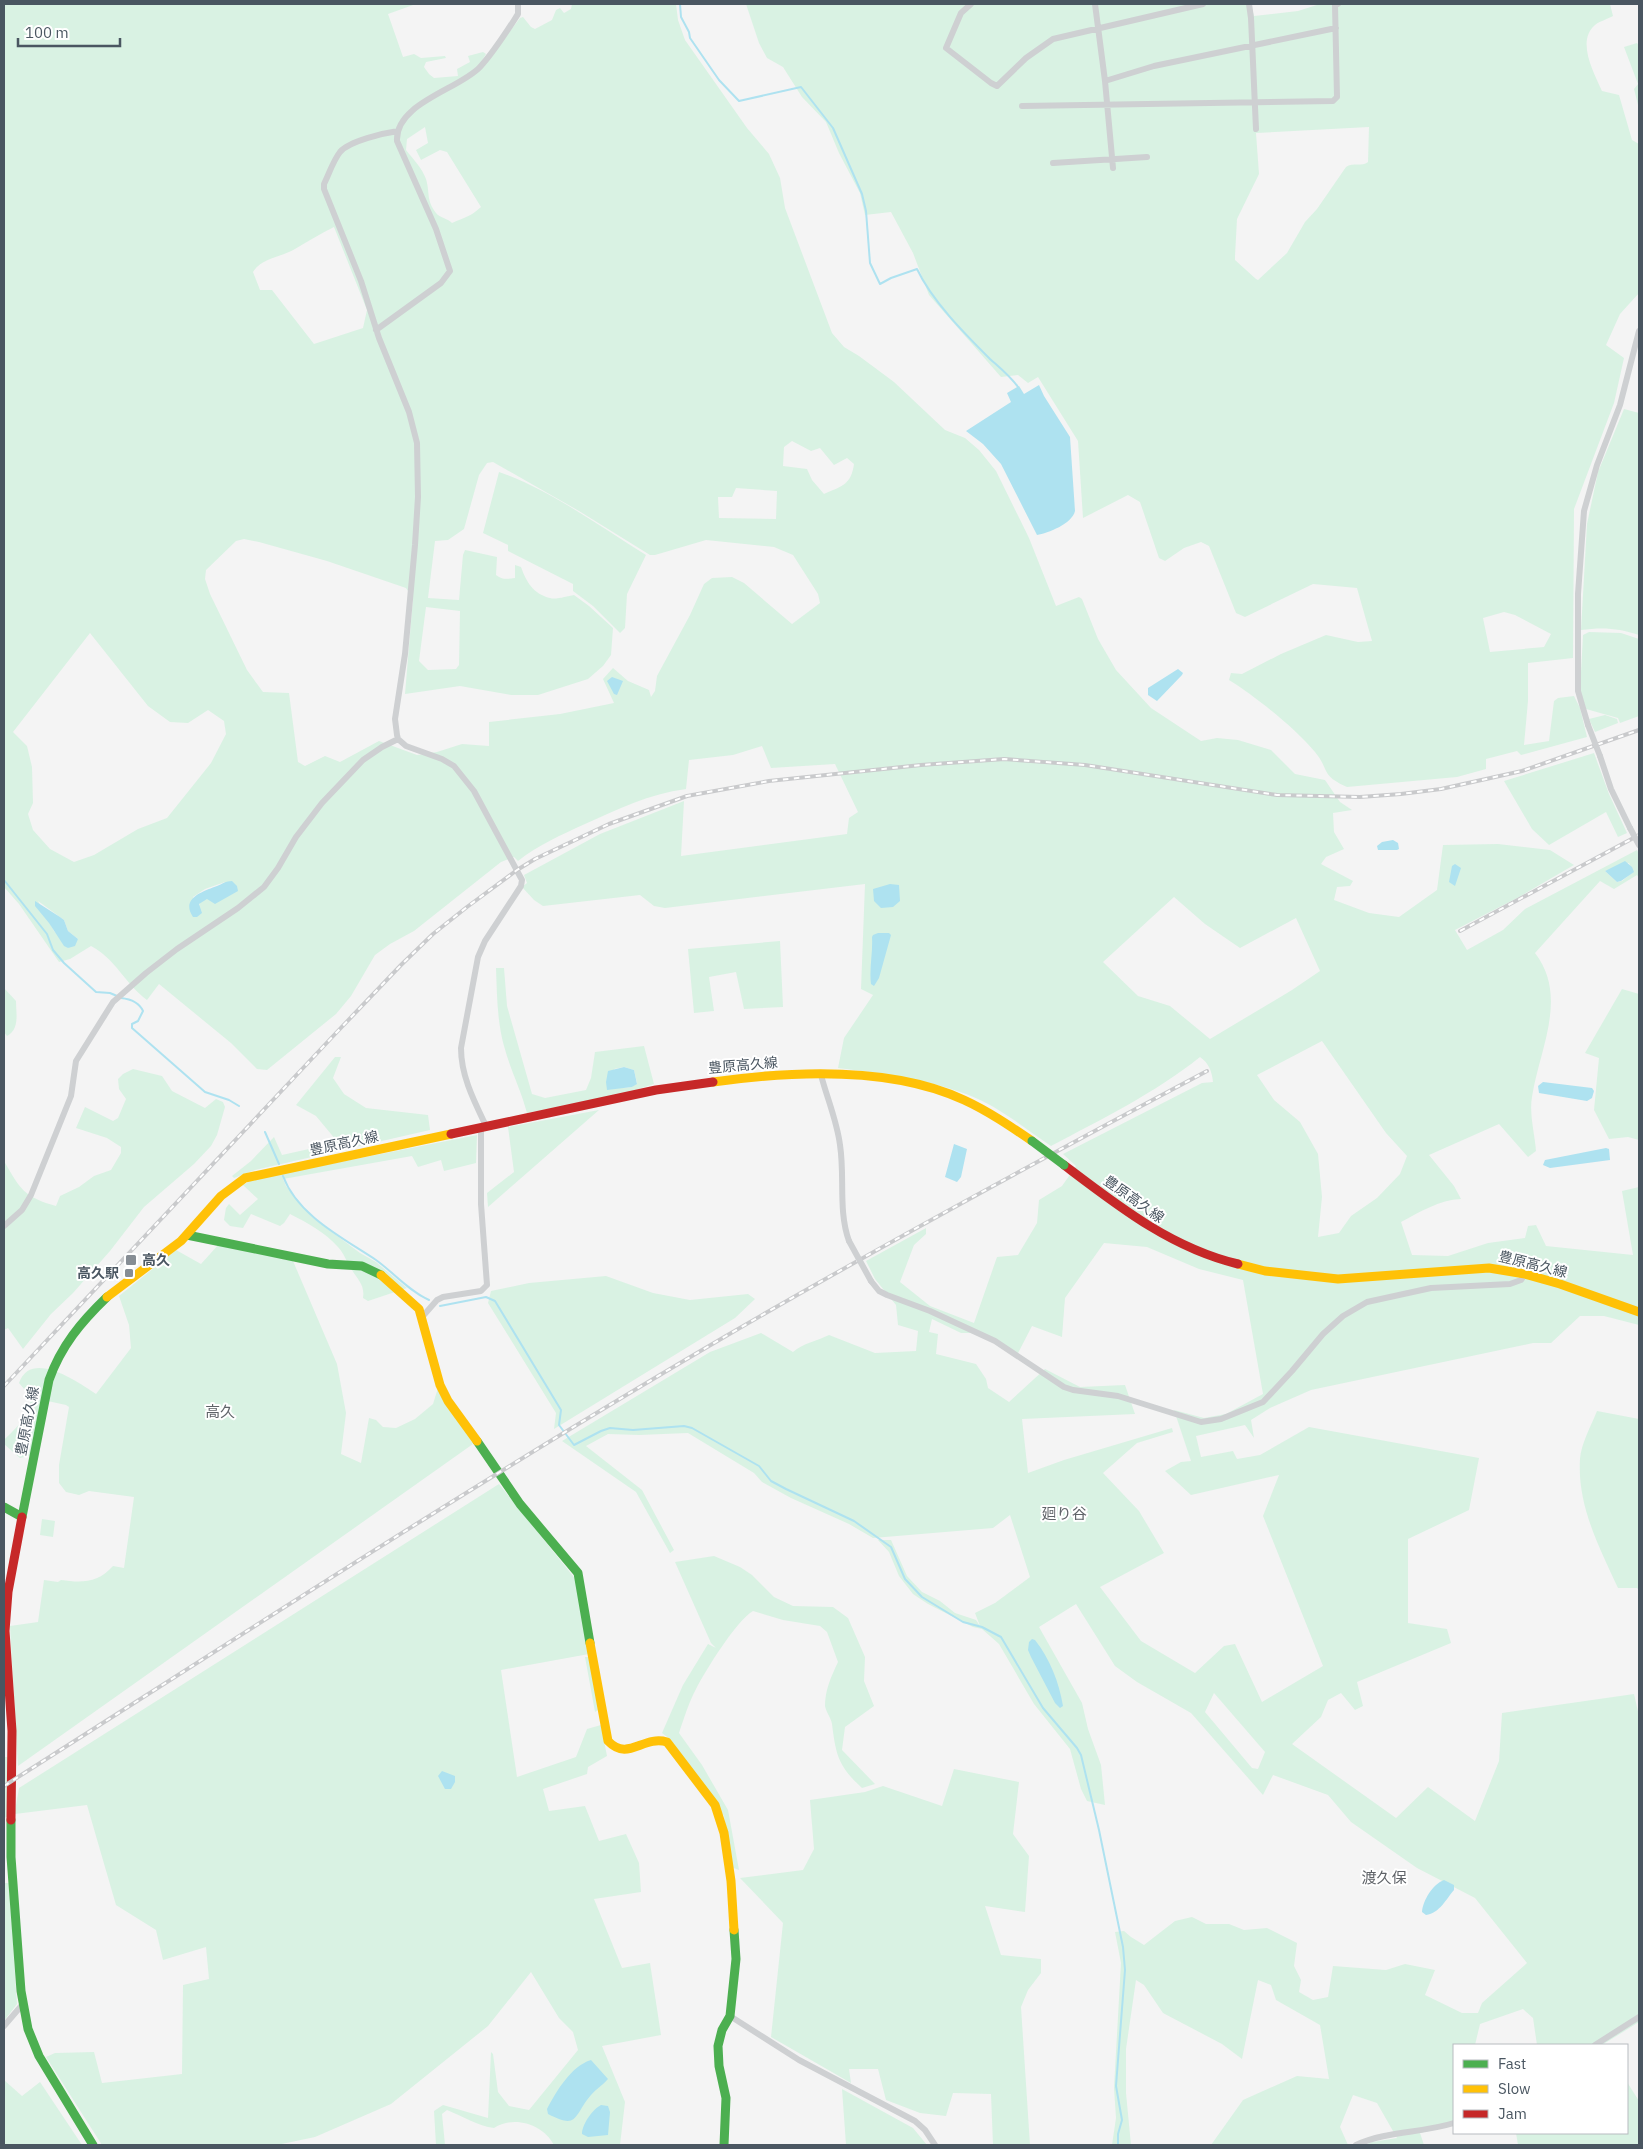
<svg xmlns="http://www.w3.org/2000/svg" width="1643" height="2149" font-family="'IBM Plex Sans','Noto Sans JP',sans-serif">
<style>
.green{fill:#d9f2e3;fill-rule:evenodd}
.water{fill:#aee2f0}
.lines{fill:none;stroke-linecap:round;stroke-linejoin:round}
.stream{stroke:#aee2f0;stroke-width:2}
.street{stroke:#ced0d2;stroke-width:6}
.fast{stroke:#4caf50;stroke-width:9}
.slow{stroke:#ffc107;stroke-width:9}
.jam{stroke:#c62828;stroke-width:9}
.rail-casing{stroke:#c9cacc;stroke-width:4}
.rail{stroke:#fff;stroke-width:2;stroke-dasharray:5.5;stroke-linecap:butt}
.street-bridge{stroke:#ced0d2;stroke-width:6}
.fast-bridge{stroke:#4caf50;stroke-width:9}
.poi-dot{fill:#868d94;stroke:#fff;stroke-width:2}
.labels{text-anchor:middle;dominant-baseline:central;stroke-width:4;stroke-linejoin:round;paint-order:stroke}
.street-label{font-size:14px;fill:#4a5661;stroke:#fff}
.poi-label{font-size:14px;font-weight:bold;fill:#4a5661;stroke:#fff;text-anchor:start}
.neighbourhood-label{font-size:15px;fill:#5f6368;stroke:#fff}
</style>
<rect width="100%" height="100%" fill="#f4f4f4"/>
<path class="green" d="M4,4H416L388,14L403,57L414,54L421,58L445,56L446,58L426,62L424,67L429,74L434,78L458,76L457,69L470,62L468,56L483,52L486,54L481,62L484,65L520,18L523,17L531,27L535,29L552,20L556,10L560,8L564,13L571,9L572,4H676L678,20L685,40L747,128L769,154L780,178L785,208L832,333L844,347L859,356L894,382L945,430L965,438L979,450L996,471L1029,538L1056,606L1079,597L1082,599L1098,639L1116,670L1151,708L1201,741L1217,738L1238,740L1271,750L1295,774L1325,780L1340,802L1352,810L1333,813L1334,832L1344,849L1326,857L1321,864L1353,881L1350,886L1337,887L1334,900L1369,913L1399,917L1437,890L1443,845L1498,844L1550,850L1574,865L1519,897L1455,930L1467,950L1503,930L1525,909L1637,850L1639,854V878L1637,875L1614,889L1600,881L1535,953C1569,997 1539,1050 1532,1097C1529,1114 1535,1135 1536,1151L1528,1157L1499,1124L1429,1155L1454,1186L1461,1199C1439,1200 1420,1212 1401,1222L1412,1255L1448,1256L1488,1243L1525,1238L1528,1226L1536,1225L1546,1246L1633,1255L1622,1191L1639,1187V1325L1604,1316H1580L1551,1343H1533L1311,1390L1270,1408L1251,1420L1254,1438L1245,1425L1196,1436L1201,1457L1233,1451L1237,1459L1260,1455L1309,1427L1479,1458L1469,1510L1408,1539V1623L1447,1629L1451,1643L1357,1682L1363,1706L1355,1710L1341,1693L1328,1700L1321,1717L1292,1744L1396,1818L1428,1787L1475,1821L1499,1761L1502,1713L1634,1694L1639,1716V2022L1602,2045H1537L1533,2018L1523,2009L1480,2024L1475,2045H1454V2125L1420,2133L1424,2145H1365L1372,2142L1397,2138L1377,2103L1353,2095L1340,2127L1348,2145H1211L1243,2100L1297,2076L1329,2079L1320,2025L1276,2000L1271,1985L1258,1980L1242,2059L1222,2044L1163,2013L1144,1985L1136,1980L1126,2049V2093L1131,2145H1112L1116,2118L1114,2088L1121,1963L1115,1932L1124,1931L1131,1937L1144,1945L1175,1921L1192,1917L1206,1924H1229L1244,1930L1267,1928L1297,1943L1294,1966L1301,1980L1299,1992L1313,2000L1328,1997L1333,1966L1386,1970L1405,1964L1435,1970L1425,1995L1462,2013H1478L1482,2003L1527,1963L1475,1898L1417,1868L1351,1822L1328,1795L1273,1775L1263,1795L1191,1713L1137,1682L1115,1666L1076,1604L1039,1627L1082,1703L1088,1729L1101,1765L1105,1805L1087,1801L1081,1789L1070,1749L1034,1704L999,1644L982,1629L973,1627L928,1604L913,1594L899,1576L889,1552L878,1540H891L907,1576L922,1592L940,1601L955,1613L976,1620L980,1626L975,1613L995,1603L1030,1577L1010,1515L993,1528L873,1538L849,1524L791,1498L762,1482L754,1473L688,1433L639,1435L608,1434L586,1446L642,1490L674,1550L670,1553L636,1492L562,1441L710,1352L761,1333L793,1352C803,1343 817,1341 829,1335L875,1353L916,1351L918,1331L898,1325L896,1305L875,1279L866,1261L926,1228V1234L914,1245L900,1282L930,1306L974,1323L997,1257L1018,1255L1037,1223L1039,1200L1062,1186L1076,1166L1063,1154L1202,1083L1213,1082C1212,1072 1209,1063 1200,1057C1155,1093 1102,1119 1051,1146C1024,1128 997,1105 966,1094C925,1079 880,1073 838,1068L844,1038L873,995L861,989L865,884L665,908L654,906L640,895L543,906L534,900L522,887L527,883L524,875L600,834L684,801L681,856L847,834L849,818L858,812L835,764L771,768L762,746L733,755L689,760L686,789C649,794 618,809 585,824C561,835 538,845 518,861L514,857L501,862L414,931L390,944L375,955L351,996L336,1014L267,1070L257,1069L231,1043L159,984L147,1000C126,985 115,958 91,946L70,959L59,962L19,904L4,887ZM425,127L428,143L416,150L421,160L440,150L447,152L481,207C470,217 465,217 452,223C447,218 440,218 436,213C426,200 430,192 426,179C422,168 413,159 406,150L407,139ZM334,227L367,310L363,328L314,344L272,290H260L253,272C261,258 282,257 295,249C308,241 320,234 334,227ZM792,441L811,451L820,448L834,465L847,458L854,464C851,485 842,486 824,494L812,480L807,469L783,466L784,447ZM493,462L579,511L650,555H655L706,540L774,547L793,555L818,594L820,603L792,624L744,583L732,577L712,578L704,584L690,615L657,676L655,691L651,697L649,690L628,681L613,668L603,679L614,703L560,714L489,722V746L462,744L437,752L417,755L379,741L340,762L325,756L305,766L298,762L289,693L263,692L247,670L210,594L205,579L206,570L236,541L244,539L259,542L327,561L406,588L413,598L405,694L460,686L511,695H538L588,679L603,666L611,655L613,628L589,606L574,595C567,596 556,600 550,598C533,594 526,581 521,567L515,565V578C507,579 502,580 496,575L497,557L465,550L463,555L459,600L428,598L435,541L448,540L464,529L479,475L487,463ZM736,488L777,491L776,519L719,518L718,497H732ZM426,607L460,611L459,665L456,669L428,670L419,661ZM90,633L148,706L170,722L188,723L208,710L224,721L226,734L211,763L167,818L138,829L94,855L74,862L50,849L33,830L28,814L33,803L32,767L27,746L13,732ZM1629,863L1633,872L1622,881L1617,882L1605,871ZM225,882L207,899L200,901L199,907L193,897L205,889ZM1174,897L1205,924L1240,948L1296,918L1320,971L1292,990L1210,1039L1170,1006L1138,996L1103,962ZM38,901L64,920L68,931L78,939L68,948L54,931ZM1322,1041L1386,1133L1407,1156L1400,1174L1377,1198L1351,1216L1339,1233L1318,1237L1322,1197L1318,1154L1300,1122L1274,1100L1257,1075ZM1104,1243L1147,1247L1199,1269L1243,1280L1263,1394L1226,1414L1204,1418L1174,1410L1191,1461L1181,1462L1165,1471L1191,1495L1279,1475L1263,1516L1323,1666L1262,1702L1235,1644L1224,1646L1195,1673L1141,1641L1100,1587L1164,1553L1139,1511L1103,1473L1137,1443L1173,1432L1172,1428L1064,1460L1028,1473L1022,1419L1135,1414L1125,1385L1080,1387L1045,1369L1009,1402L988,1388L986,1379L976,1364L936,1354L938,1334L929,1332L932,1319L961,1333H971L994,1342L1016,1357L1032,1326L1062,1337L1065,1298ZM1214,1693L1265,1752L1258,1769L1252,1768L1205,1712Z
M746,4H1251L1254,16L1298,11L1320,4H1610L1613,16C1608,19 1600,21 1595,25C1576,41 1594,73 1602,91L1619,95L1632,140L1639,144V293L1620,314L1606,345L1624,358L1614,403L1574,509L1573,658L1528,663V701L1524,745L1549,741L1554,701L1558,698L1574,696L1580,708L1587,737L1521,755L1517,751L1486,759V769L1457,777L1347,787C1320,775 1330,770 1315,752C1295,728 1255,696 1229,680L1231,673L1242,674L1281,654L1326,635L1358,642L1372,641L1357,588L1313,584L1245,617L1236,613L1209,546L1201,542L1184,548L1165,561L1159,558L1140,502L1128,495L1083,518L1078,441L1038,377L1028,383L1018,375L1001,377L929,295L913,253L891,212L865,215L860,193L839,153L826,122L802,97L783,67L767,58L759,43ZM1369,127L1368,162C1362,167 1353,162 1346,167L1317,209L1305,222L1287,253L1258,280L1256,279L1235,260V256L1237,219L1259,174L1256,133ZM1504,612L1515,615L1551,634L1544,647L1490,652L1483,618Z
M1637,43L1639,46V109L1634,89L1638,84L1624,47Z
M1624,409L1639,413V635C1619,628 1602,627 1581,630L1587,524L1598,472Z
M499,472C551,490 599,526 646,555L627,594L625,628L620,633L593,606L573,591V584L508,551V545L483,533Z
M1589,632L1621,633L1639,639V716L1620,723L1618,718L1586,709L1580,691L1583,635Z
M1605,715L1617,719L1618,723L1595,732L1589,719Z
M1594,753L1609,794L1627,833L1618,837L1606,812L1549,845L1532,829L1504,781Z
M780,941L783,1007L744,1009L736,972L709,977L714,1011L694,1013L688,949Z
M496,968H504L507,1006L532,1094L545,1098L586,1090L591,1078L595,1052L644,1046L654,1084L626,1093L527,1113C521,1090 510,1069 504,1046C497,1021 497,994 496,968ZM624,1067L634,1070L637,1083L632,1087L624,1088L614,1069Z
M4,988L16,1001C16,1013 20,1029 7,1036L4,1032Z
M1622,989L1639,994V1140L1628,1137L1609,1139L1594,1110L1599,1058L1585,1053Z
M335,1057H341L333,1078L344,1094L366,1108L428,1115L430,1130L255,1170L234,1178L232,1176L251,1161L274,1137L282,1155L336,1143V1140L316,1116L296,1105Z
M133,1069L162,1076L172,1091L205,1108L216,1099L223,1102L225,1107L217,1135L211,1146L194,1164L144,1207L110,1251L73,1293L51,1314L23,1349L8,1328L4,1330V1161C20,1189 24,1197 56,1206L60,1196L79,1187L94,1176L111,1170L121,1153V1147L107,1138L76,1128L85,1107L113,1121L118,1118L126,1099L119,1089L118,1079L123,1074Z
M599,1110L488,1207L487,1193L514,1172L508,1127Z
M477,1135L476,1163L444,1171L441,1160L418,1167L412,1156L283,1179L286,1186L312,1217L360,1253L376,1262L407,1288L368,1301L363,1298C365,1285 358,1280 352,1270C347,1263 344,1253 338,1247C326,1233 306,1222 290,1214L284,1223L280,1226L251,1214L243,1228L230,1226L224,1220L226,1208L229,1204L240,1215L258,1199L243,1185L254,1179Z
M219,1244L293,1261L337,1364L346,1413L341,1454L361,1463L369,1418L376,1420L383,1427L396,1428L415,1419L433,1404L438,1388L449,1396L473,1444L18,1766L10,1626L38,1622L44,1580L58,1582L61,1580C82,1583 98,1583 113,1566L124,1568L134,1497L89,1491L79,1495L66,1492L59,1483V1465L69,1407L66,1405L43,1400L32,1455L20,1458L4,1444V1440C17,1427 29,1417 31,1397L19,1383C31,1349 78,1382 96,1394L131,1348L129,1325L119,1296L176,1250L201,1264Z
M606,1276L653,1293L690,1300L748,1294L755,1299L735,1318L554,1429L556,1413L488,1303L491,1291L529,1283Z
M1597,1411L1639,1419V1590L1637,1588H1618C1599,1547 1577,1505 1580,1459C1581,1444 1591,1426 1597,1411Z
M499,1484L577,1581L589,1654L501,1670L517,1777L576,1757L587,1729L601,1725L607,1756L588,1767L587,1774L543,1789L549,1811L585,1806L599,1841L626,1834L639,1863L641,1892L594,1899L622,1968L650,1963L661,2035L602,2046L625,2102L620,2145H554C543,2124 514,2115 494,2128C478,2126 462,2116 447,2110L442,2114L445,2145H436L434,2111L443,2105L488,2118L491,2052L493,2054L498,2092L509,2106L529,2110L578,2050L573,2032L559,2018L531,1972L488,2026L391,2104L315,2137L277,2145H102L46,2057L55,2053L94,2052L102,2083L182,2074L183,1985L209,1979L206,1947L163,1960L156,1930L116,1905L87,1805L15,1814L4,1818V1757H9L15,1811L19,1788Z
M42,1519L55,1521L53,1537L40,1535Z
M714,1556L740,1567L752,1575L774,1597L793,1606L833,1607L848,1618L865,1657L864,1681L874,1706L845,1727L842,1750L875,1784L862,1788C838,1766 836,1755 832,1724C831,1718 826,1712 825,1706C825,1690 831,1677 838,1662L827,1632L820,1626L783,1620L753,1611C736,1621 706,1670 696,1689C689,1702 684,1718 679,1733L702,1765L728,1810L739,1870L731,1867L724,1816L671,1740L662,1733L683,1685L708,1644L716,1648L711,1643L675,1562Z
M585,1657H589L598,1710L595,1712Z
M954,1769L1019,1782L1013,1834L1029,1856L1025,1912L985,1906L1001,1955L1041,1959V1973L1028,1990L1021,2007L1030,2145H993L991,2094L953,2093L946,2116L920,2113L886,2100L878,2069H849L851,2083L771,2037L783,1923L740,1878L803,1870L814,1849L810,1800L865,1792L883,1786L942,1806Z
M4,1883H9L17,2004L4,2021Z
M4,2080L22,2096L40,2082L82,2145H4Z
M1627,2082L1639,2101V2145H1518L1516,2133H1627Z
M842,2089L913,2128L927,2145H846Z"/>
<path class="water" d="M1039,385L1044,396L1070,437L1075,511C1072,524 1048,533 1037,535L1001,464L983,444L966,431L1011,402L1007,393L1019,386L1024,394Z
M1178,669L1183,673L1182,675L1157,701L1148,695V688Z
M612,677L623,681L617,695L614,694L607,681Z
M1393,840L1398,843L1399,849L1397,850H1378L1377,846L1382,842Z
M1625,861L1632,867L1634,872L1621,881L1617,882L1605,871Z
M1455,864L1461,868L1455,886L1449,882L1452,866Z
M232,881L237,886L238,891L215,904L207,899L199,904L202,913L197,917H193C180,898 204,891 217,886C222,884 226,881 232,881Z
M890,884L899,885L900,901L893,907L881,908L874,901L873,889Z
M35,901L60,917L64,920L68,931L78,939L75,946L68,948L64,946L49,923L35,906Z
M878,933H889L891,935L879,978L874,986L871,984C869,969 873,953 872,937L873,935Z
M624,1067L634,1070L637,1084L632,1087L607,1090L606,1082L608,1071Z
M1543,1082L1592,1088L1594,1091L1592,1098L1587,1101L1539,1093L1538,1086Z
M954,1144L967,1149L961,1177L957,1182L945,1177Z
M1606,1148L1609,1149L1610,1160L1550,1168L1543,1165L1545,1160Z
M1032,1639L1035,1640C1050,1659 1059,1682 1063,1706L1060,1708L1055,1703L1031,1657L1028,1650L1029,1642Z
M442,1771L455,1776V1782L451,1789H445L438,1776Z
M1444,1880L1454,1885V1890C1446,1899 1440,1913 1426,1915L1422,1912C1423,1900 1433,1884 1444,1880Z
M591,2060L608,2079C603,2085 596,2089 591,2095C573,2116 579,2130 548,2114L547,2109C556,2092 571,2066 591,2060Z
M601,2105L608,2106L610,2112L608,2135L588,2137L582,2134C582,2124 593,2109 601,2105Z"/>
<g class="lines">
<path class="stream" d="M680,4L681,17L689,32L690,38L719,80L739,101L801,87L833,128L862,194L866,211L870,263L880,284L891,278L917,269C932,301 965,334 990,359C1000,368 1010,376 1018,387
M4,880L47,934L53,950L64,963L96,992L110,993L117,996
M121,998C130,999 139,1002 143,1011L138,1021L132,1024V1028L205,1092L229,1100L239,1106
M265,1132L279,1164
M283,1176C298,1216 343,1238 376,1260C394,1273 409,1291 429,1300
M440,1306L486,1297L495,1301L561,1410L559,1425L574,1445L601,1431L610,1428L633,1430L684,1426L692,1428L759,1466L771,1481L786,1489L854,1521L891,1547L905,1579L922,1597L963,1622L982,1627L1001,1637L1043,1708L1077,1748L1081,1755L1099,1830L1123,1947L1125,1970L1116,2086L1122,2120L1118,2134V2145"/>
<path class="street" d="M971,4L961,13L946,48L991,83L997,86L1026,58L1053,39L1203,4
M1095,4L1105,81L1113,168
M1249,4L1251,18L1256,129
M1105,81L1154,66L1336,28
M1022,106L1333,101L1337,97L1335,5L1338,4
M398,131C384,133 349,141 340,152C333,161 329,174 324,184V189L361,281L379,338L409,412L417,443L418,497L415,545L405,654L395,719L397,735L398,739L406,746L442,759L454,766L474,791L522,880L521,886L485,941L478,957L461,1048C461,1076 474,1101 486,1126
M1053,163L1147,157
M376,330L441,283L450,271L436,229L397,141C395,103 460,89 480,67C494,52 507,31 518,14V4
M1588,725L1578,691V594L1584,511L1597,465L1620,405L1639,331
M1600,756L1611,789L1630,828
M821,1075C827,1098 837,1121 840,1145C845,1177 838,1211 849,1241
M4,1226L22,1210L31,1195L71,1096L76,1061L113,1002L146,973L177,949L238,908L264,887L278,868L296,837L322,803L363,760L382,747L398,739
M871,1281L879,1291L887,1295L930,1311L995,1341L1064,1387L1073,1390L1118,1396L1201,1422L1221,1419L1263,1402L1292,1371L1323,1334L1343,1316L1367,1302L1431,1288L1510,1284L1521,1280L1525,1274
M423,1316L437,1300L443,1297L481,1291L487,1285L481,1204V1127
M730,2016L799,2060L915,2121L925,2130L935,2145
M4,2026L22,2005
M1595,2045L1639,2017
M1356,2145C1386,2131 1422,2133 1454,2123"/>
<path class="fast" d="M187,1235L328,1264L362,1266L381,1275
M477,1441L520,1504L578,1573L590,1643
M4,1507L22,1517L49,1380C61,1346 81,1322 107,1297
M11,1820V1857L21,1991L28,2029L39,2056L93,2145
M724,2145L726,2098L719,2066L718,2046L722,2030L730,2016L736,1959L734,1930"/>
<path class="slow" d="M713,1082C791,1071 891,1066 964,1100C988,1111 1010,1126 1032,1141
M1238,1264L1265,1271L1338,1279L1489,1268L1525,1274L1560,1284L1639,1312
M381,1275L419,1309L440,1385L448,1401L477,1441
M107,1297L181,1241L221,1196L245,1178L451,1134
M590,1643L608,1741C628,1762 643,1735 667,1742L715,1805L724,1833L731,1881L734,1930"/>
<path class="jam" d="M451,1134L656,1090L713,1082
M1064,1165C1118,1206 1171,1248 1238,1264
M11,1820L12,1731L5,1631L8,1592L22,1517"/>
<defs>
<path id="rail" d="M1460,931L1639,835
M4,1386L336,1033L401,965L433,934L467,907L517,870L535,859L609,824L687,796L769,781L921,765L1004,759L1085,765L1277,795L1360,797L1401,794L1441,789L1522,771L1639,730
M4,1786C243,1634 481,1479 726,1336C884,1244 1045,1157 1207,1071"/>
</defs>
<use href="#rail" class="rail-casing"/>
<use href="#rail" class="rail"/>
<path class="street-bridge" d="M1588,725L1600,756
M1630,828L1639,845
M849,1241L871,1281"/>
<path class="fast-bridge" d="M1032,1141L1064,1165"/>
</g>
<g class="poi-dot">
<rect x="125" y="1254" width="12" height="12" rx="2.5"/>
<rect x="124" y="1268" width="10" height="10" rx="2.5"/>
</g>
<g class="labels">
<g class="street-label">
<text transform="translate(743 1065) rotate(-5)">豊原高久線</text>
<text transform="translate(344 1143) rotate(-12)">豊原高久線</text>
<text transform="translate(1134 1199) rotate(35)">豊原高久線</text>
<text transform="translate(1533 1264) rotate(14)">豊原高久線</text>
<text transform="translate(27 1421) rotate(-79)">豊原高久線</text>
</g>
<g class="poi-label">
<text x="142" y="1260">高久</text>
<text x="119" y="1273" text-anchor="end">高久駅</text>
</g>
<g class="neighbourhood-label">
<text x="220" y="1411">高久</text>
<text x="1064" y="1513">廻り谷</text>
<text x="1384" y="1877">渡久保</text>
</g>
</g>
<rect width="1643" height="2149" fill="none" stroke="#4a5661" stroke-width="10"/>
<rect x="1453" y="2044" width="175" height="90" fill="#ffffff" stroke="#b7bbc0"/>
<rect x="1463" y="2060" width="25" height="8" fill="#4caf50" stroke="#b7bbc0"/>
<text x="1498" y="2069" font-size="15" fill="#4a5661">Fast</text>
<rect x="1463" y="2085" width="25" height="8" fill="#ffc107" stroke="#b7bbc0"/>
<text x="1498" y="2094" font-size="15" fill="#4a5661">Slow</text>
<rect x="1463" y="2110" width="25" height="8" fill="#c62828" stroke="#b7bbc0"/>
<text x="1498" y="2119" font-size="15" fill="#4a5661">Jam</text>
<path d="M18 38v8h102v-8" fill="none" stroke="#4a5661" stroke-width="2.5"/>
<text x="25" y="38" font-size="15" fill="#4a5661" stroke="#ffffff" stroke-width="4" paint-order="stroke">100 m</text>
</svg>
